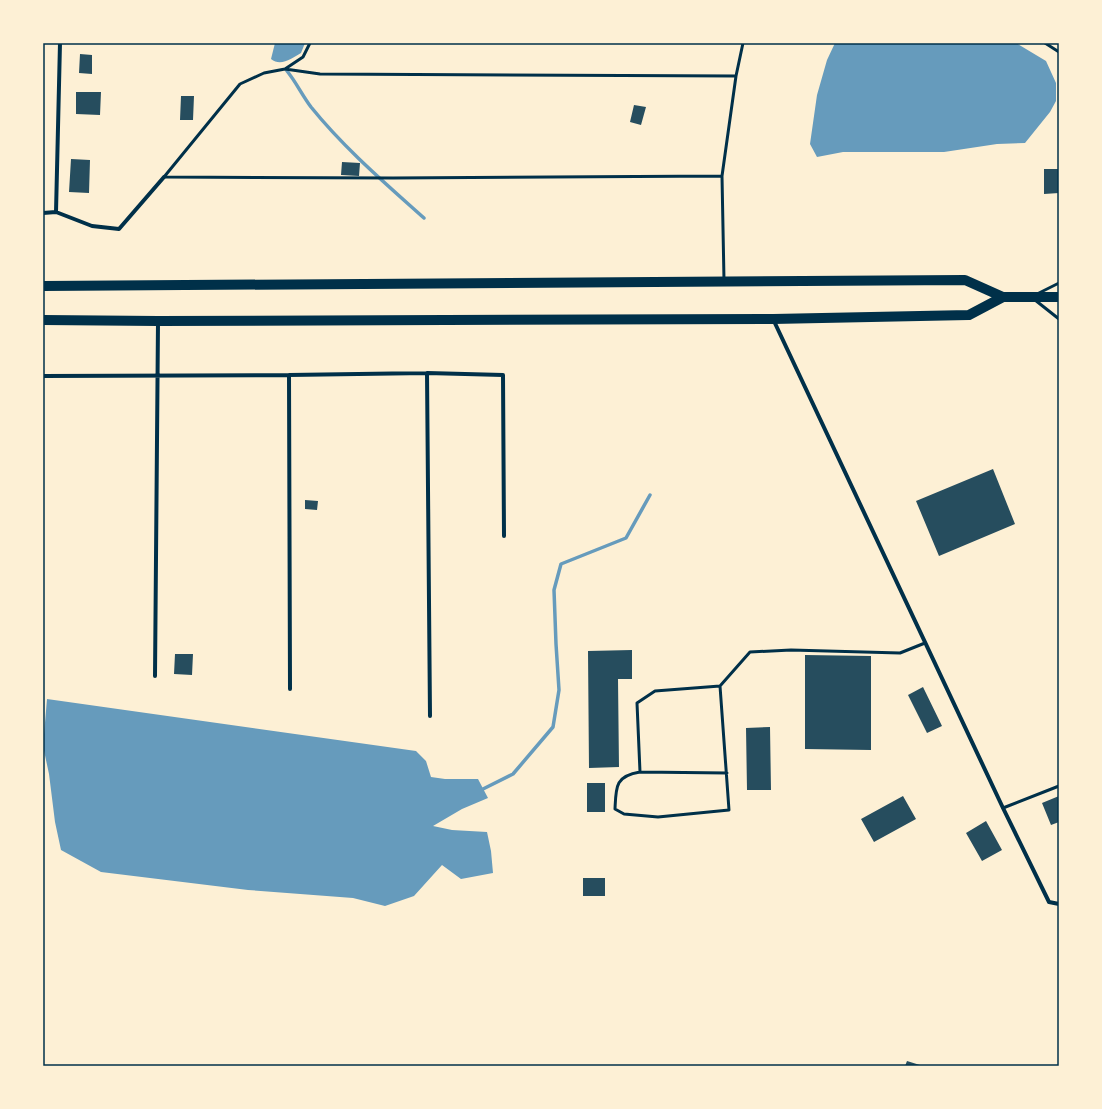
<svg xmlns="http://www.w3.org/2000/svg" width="1102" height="1109" font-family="'Alegreya Sans',sans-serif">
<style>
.water{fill:#669bbc}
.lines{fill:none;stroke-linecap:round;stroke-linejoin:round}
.stream{stroke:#669bbc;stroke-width:3.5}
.building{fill:#264d5e}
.service{stroke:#003049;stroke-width:3}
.minor{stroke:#003049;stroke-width:4}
.trunk{stroke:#003049;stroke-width:10}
.neatline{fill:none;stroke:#003049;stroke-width:1.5}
</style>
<rect width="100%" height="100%" fill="#fdf0d5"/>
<path class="water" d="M275,43H305L301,53C292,58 281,67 271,59Z
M835,43H1016L1046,61L1056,83V101L1050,112L1025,143L997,144L944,152H843L817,157L810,144L817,95L827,60Z
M47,699L416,751L426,761L431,777L445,779H478L488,798L462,809L433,826L452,830L487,832L491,851L493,873L461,879L442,865L414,896L385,906L353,898L248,890L101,872L61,850L55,822L49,774L43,746Z"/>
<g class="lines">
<path class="stream" d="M287,71C296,82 302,95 311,107C344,148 385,183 424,218
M483,789L513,774L553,727L559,690L556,644L554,590L561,564L626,538L650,495"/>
</g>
<path class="building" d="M80,54L92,55V74L79,73Z
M76,92H101L100,115L76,114Z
M181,96H194L193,120H180Z
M634,105L646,107L641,125L630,122Z
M71,159L90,160L89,193L69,192Z
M342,162L360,163L359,176L341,175Z
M1044,169H1059V193L1044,194Z
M993,469L1015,524L939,556L916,501Z
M305,500L318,501L317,510L305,509Z
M632,650V679H618L619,767L589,768L588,651Z
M175,654H193L192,675L174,674Z
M805,655L871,656V750L805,749Z
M923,687L942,726L927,733L908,695Z
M770,727L771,790H747L746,728Z
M587,783H605V812H587Z
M903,796L916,819L874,842L861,819Z
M1059,796V822L1051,825L1042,803Z
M986,821L1002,850L982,861L966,833Z
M583,878H605V896H583Z
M907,1061L923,1066H905Z"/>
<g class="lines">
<path class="service" d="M1045,43L1059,52
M285,69L320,74L736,76
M164,177L393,178L722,176
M164,177L240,84L264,73L285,69L303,57L310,43
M724,280L722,176L736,76L743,43
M1037,294L1059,283
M1035,300L1059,319
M720,686L729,810L658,817L624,814L615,809C616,787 615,776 640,772L637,703L655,691L720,686L750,652L791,650L900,653L925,643
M640,772L727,773
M1003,808L1059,786"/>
<path class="minor" d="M56,212L60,43
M43,213L56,212L92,226L119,229L164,177
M773,319L1003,808L1049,902L1059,904
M427,373L503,375L504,536
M289,375L427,373L430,716
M43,376L289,375L290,689
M155,676L158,322"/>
<path class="trunk" d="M43,286L965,280L1003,297H1059
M43,320L158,321L773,319L969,315L1003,297"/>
</g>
<rect width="1102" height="1109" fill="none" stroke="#fdf0d5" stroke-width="88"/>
<rect x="44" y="44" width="1014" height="1021" class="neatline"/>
</svg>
